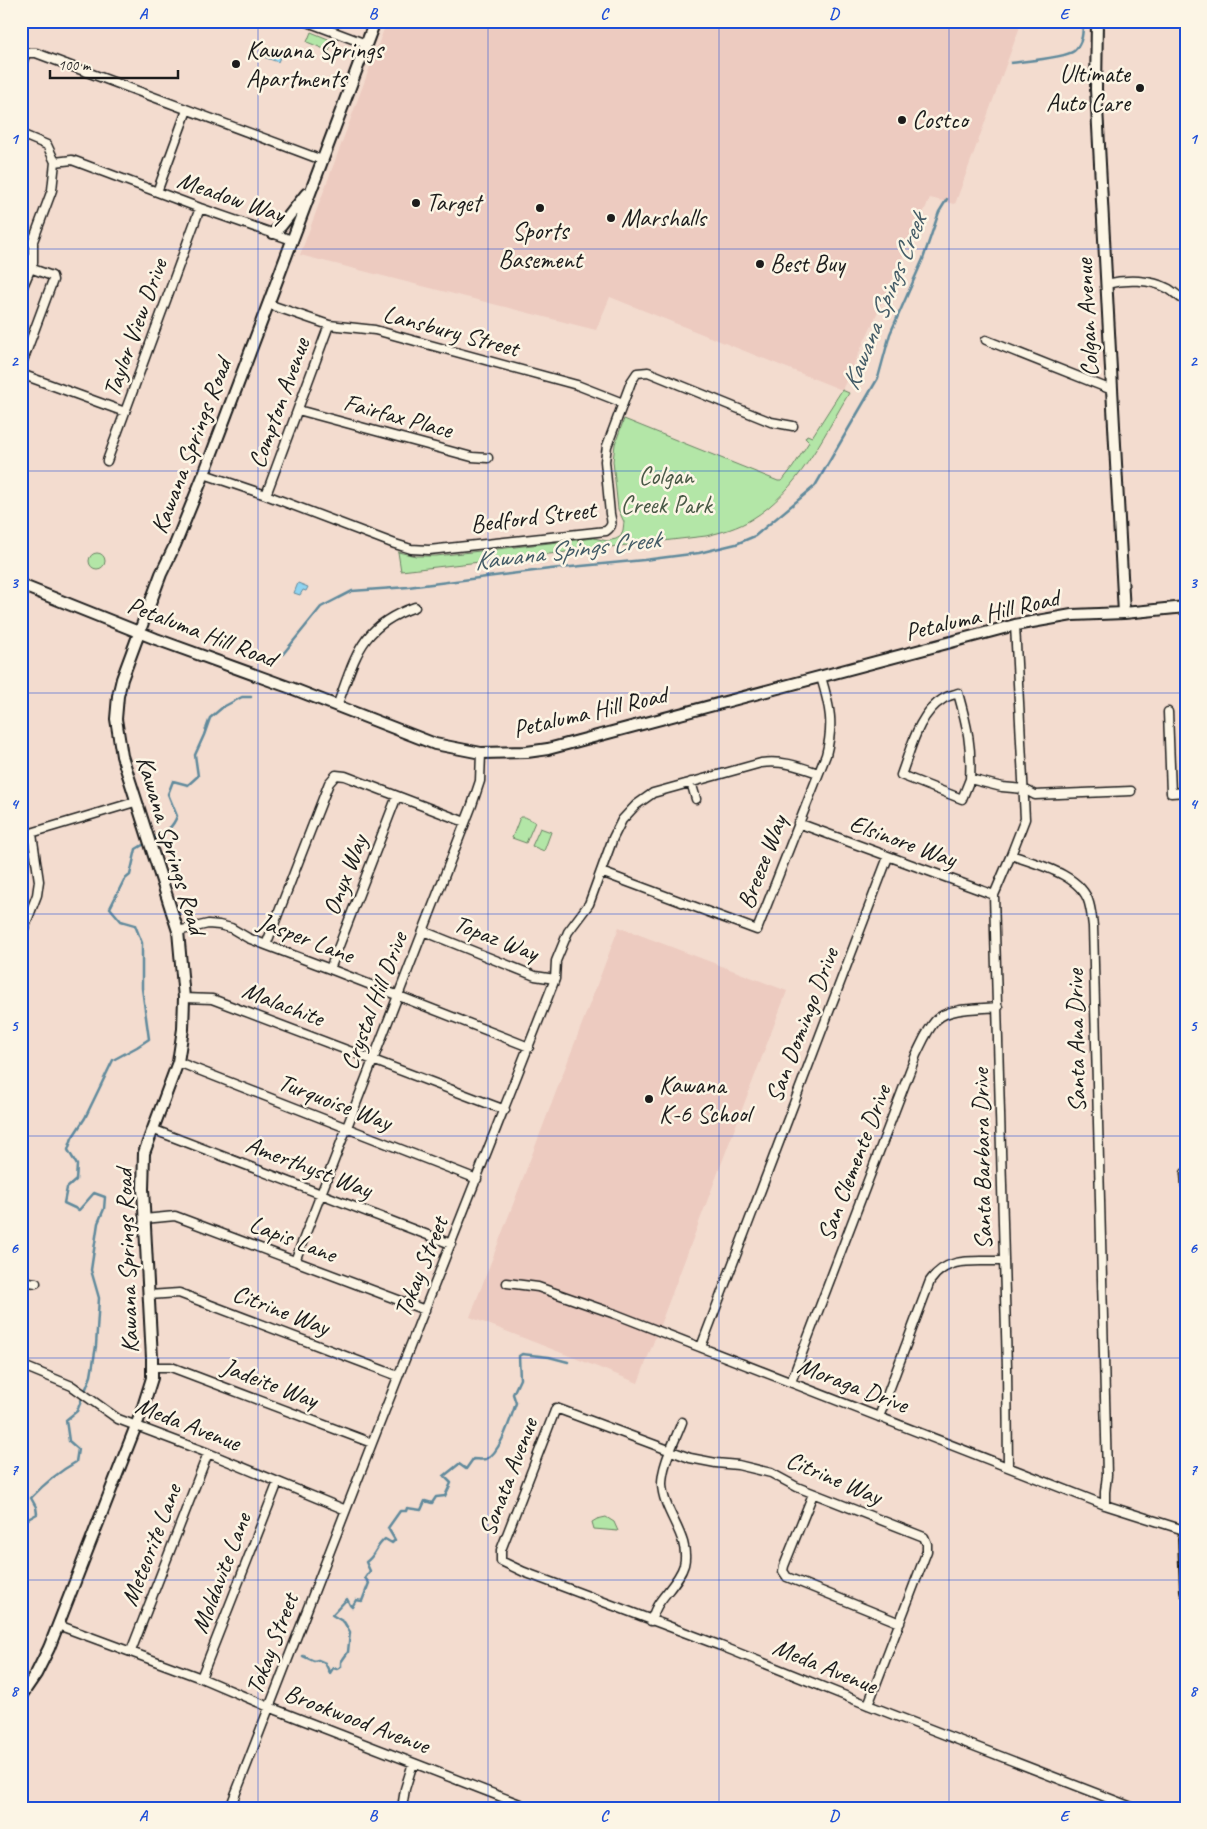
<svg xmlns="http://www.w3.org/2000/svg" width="1207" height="1829" font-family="Caveat,sans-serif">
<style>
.built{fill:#edcbc0}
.green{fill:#b3e6a7;stroke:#688162}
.water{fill:#8fd4f1;stroke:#618a9c}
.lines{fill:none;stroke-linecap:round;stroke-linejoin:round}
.stream{stroke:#618a9c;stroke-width:2.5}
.street-casing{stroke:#1c1c1c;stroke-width:11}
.secondary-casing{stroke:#1c1c1c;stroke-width:14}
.street{stroke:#fcf5e5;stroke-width:8}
.secondary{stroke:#fcf5e5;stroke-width:10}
.grid{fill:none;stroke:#1d4ed8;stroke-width:1;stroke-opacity:0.55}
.poi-dot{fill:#1c1c1c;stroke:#fcf5e5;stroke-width:2}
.labels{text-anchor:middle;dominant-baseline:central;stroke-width:5;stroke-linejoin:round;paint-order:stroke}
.poi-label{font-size:25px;fill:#1c1c1c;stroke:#fcf5e5;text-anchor:start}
.street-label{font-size:25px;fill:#1c1c1c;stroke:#fcf5e5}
.park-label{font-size:25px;fill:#495946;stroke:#fcf5e5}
.water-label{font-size:26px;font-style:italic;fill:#445c67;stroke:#fcf5e5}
.neatline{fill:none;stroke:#1d4ed8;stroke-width:2}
.grid-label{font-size:16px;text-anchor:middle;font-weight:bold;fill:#1d4ed8}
</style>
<rect width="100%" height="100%" fill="#f3dccf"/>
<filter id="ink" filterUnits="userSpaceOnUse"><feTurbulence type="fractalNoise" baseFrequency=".02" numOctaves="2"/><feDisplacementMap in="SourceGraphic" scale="10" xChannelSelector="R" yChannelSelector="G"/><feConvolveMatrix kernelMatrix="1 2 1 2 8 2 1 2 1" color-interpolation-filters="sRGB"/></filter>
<g filter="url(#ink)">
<path class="built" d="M387,21H1022L955,204L930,198L842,390L610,297L596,330L300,255Z
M619,927L787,991L638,1383L470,1317Z"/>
<path class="green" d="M311,32L333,41L329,51L307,42Z
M842,390L849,393C823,437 797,492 752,519C738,528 722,532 706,536L401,571L398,552L416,556H436L594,538L607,541L616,539L621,536L623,530L624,522L618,509L613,461L615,444L624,419L778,481H782L793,467L809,442L805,438L807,435L812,437Z
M89 561a8 8 0 1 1 16 0a8 8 0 1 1-16 0Z
M520,817H525L535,822L526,843L512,838Z
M540,828L551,832L544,851L532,846Z
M606,1517L614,1522L618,1531L594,1529L592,1522L597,1519Z"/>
<path class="water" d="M267,50L281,55L278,62L264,57Z
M298,583L308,587L306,591L303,590L300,595L294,593Z"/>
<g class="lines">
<path class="stream" d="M1011,63C1024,61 1065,58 1074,51C1083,43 1083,32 1083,21
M283,654L321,607L352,591L408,587L550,569L644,560L699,553L736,544L755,536L815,486L878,378L890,334L923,259L939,212L947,199
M151,840C163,833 172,830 177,816L168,794L173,781L188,785L198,776L195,755L204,735L210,718L223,707L242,697H251
M21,1523L37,1514L36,1507L31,1498C45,1483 58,1472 76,1462L78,1449L69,1441L66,1420L77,1411L91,1376L96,1346L99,1298L91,1270L98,1223L104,1209L105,1197L94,1193L79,1210L64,1203L67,1188L76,1180L77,1165L68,1150L72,1138L85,1118L113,1060L137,1047L149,1039L142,988V943L135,925L121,921L110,908L124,880L130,875L136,849L146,843
M303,1656L314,1661L318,1660L325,1663L330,1673L333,1668L337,1669L341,1667V1662L348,1652L350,1632L344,1622L332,1615L347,1599L350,1605L352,1607L356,1600L362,1601L369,1583L365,1578L370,1571L366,1562C376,1555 375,1547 385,1539L392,1543L395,1540L388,1528L400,1511H406L407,1508L421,1510L425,1501L432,1503L436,1497L445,1496L451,1483L444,1476L459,1464L466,1469L473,1459C477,1459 482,1460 486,1459C500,1454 511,1417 516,1403L513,1394L520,1379L519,1356L522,1354L549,1357L568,1362"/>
<defs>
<path id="street" d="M305,21L366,44
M21,66L26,53H36L322,160
M21,134L47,145L55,162L52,190L33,241V263L21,291
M55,162L72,160L200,208L292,240
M157,192L187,110
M1106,284C1126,279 1151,279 1169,289C1175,293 1180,298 1186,301
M268,304L329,325L375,330L577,385L623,403
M986,340L1112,390
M21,366L53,280L52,276L30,268
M21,374L125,412
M298,410L472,457L488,458
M107,461L200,208
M204,474L266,495L395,544L411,549L429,550L606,531C613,526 612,522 610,514L605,461L607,446L631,382L637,373L648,372L771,422L793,426
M266,495L329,325
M1015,625L1025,819L1011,855C1036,864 1081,874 1089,903C1091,910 1092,918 1093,926L1107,1475L1105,1492V1505
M337,706C356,656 360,626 415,607
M1168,712L1171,793L1186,792
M970,779L962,799L901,775C911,749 918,714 943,699C947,696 953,695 958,693C967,725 972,746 970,779L1002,787L1024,789L1035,795L1131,791
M691,782L696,799
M798,823L994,895
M21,836L135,802
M601,872L757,930L826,755C834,724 830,707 821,677
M178,931L208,924L219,925L231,928L248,938L266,945L330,969L529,1047
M423,931L535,976L555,979
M21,936L37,895L39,881L32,834
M266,945L329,783L336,775L345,776L465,822
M330,969L397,796
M184,998L212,999L505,1110
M178,1062L477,1179
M152,1129L451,1244
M1185,1173L1186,1186
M144,1219L175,1216L425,1310
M295,1261L472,805L480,781L481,753
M21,1281L36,1283
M507,1283L538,1287L615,1314L1105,1505L1184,1530
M149,1295L179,1293L398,1376
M701,1347L888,857
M21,1365L72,1386L118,1419L208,1453L346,1510
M152,1367H171L372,1443
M791,1382L916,1055C922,1043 927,1030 936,1020C949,1007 980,1009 998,1007
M879,1417L930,1281C948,1255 976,1262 1004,1261
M1008,1466L1007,1368L994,895L1011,855
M813,1494L784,1566L783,1571L787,1577L900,1623
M651,1621C653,1615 655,1609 659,1603C667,1591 680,1579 684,1565C691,1537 663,1513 662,1484C662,1464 675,1441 682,1422
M58,1625L201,1678L269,1707L530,1808
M131,1651L208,1453
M201,1678L278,1482
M868,1705L927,1551V1544L924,1537L797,1487L771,1473L738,1465L716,1463L690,1458L556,1408L501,1550V1561L524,1572L721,1646L868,1705L1134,1808
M230,1808L372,1443L555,979L556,961L568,932L589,904L613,838L622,820L636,805L653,793L761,763C782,760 798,766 818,773
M402,1808L405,1789L413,1763"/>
<path id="secondary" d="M1097,21L1096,89L1124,613
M273,233L281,226L306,194
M21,585L156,639L291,688L435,744L481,753L527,752L548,749L1015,625L1072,615L1124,613L1186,607
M1186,1526L1184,1539L1186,1592
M21,1696L36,1674L49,1648L141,1413L152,1378V1358L143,1189L144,1153L178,1062L183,1029L184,998L178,931L122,756L116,719L118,696L122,679L161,574L175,545L204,474L375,21"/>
</defs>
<use href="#street" class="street-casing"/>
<use href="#secondary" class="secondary-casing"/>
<use href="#street" class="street"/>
<use href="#secondary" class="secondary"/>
</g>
</g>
<path class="grid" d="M258,21V1808M488,21V1808M719,21V1808M949,21V1808M21,249H1186M21,471H1186M21,693H1186M21,914H1186M21,1136H1186M21,1358H1186M21,1580H1186"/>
<g class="poi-dot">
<circle cx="236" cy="64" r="5"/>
<circle cx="1140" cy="88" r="5"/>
<circle cx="902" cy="120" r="5"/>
<circle cx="416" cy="203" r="5"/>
<circle cx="540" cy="208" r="5"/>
<circle cx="611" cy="218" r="5"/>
<circle cx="760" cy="264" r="5"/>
<circle cx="649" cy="1099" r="5"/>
</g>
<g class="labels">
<g class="poi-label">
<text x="246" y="50">Kawana Springs<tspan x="246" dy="29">Apartments</tspan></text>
<text x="1130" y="74" text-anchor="end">Ultimate<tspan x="1130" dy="29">Auto Care</tspan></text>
<text x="912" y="120">Costco</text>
<text x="426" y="203">Target</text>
<text x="621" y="218">Marshalls</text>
<text x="540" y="231" text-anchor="middle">Sports<tspan x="540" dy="29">Basement</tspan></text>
<text x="770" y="264">Best Buy</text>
<text x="659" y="1085">Kawana<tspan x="659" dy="29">K-6 School</tspan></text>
</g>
<g class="street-label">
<text transform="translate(231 197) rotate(19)">Meadow Way</text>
<text transform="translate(1087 318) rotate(-93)">Colgan Avenue</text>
<text transform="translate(135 328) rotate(-70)">Taylor View Drive</text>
<text transform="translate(451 331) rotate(15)">Lansbury Street</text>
<text transform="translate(279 403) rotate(-70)">Compton Avenue</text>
<text transform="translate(398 416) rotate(15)">Fairfax Place</text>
<text transform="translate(191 446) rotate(-69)">Kawana Springs Road</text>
<text transform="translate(533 517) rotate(-7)">Bedford Street</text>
<text transform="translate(982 615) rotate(-13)">Petaluma Hill Road</text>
<text transform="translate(202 632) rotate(21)">Petaluma Hill Road</text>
<text transform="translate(590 712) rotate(-13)">Petaluma Hill Road</text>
<text transform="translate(903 841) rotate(20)">Elsinore Way</text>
<text transform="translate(171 845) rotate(73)">Kawana Springs Road</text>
<text transform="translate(762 862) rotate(-69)">Breeze Way</text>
<text transform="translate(345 875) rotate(-69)">Onyx Way</text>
<text transform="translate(306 938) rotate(21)">Jasper Lane</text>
<text transform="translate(496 938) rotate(21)">Topaz Way</text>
<text transform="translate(374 1001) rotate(-69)">Crystal Hill Drive</text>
<text transform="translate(283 1004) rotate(21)">Malachite</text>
<text transform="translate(802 1025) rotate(-69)">San Domingo Drive</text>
<text transform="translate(1076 1041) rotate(-91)">Santa Ana Drive</text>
<text transform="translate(335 1102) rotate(21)">Turquoise Way</text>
<text transform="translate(982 1159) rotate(-91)">Santa Barbara Drive</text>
<text transform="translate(854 1163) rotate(-69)">San Clemente Drive</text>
<text transform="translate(309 1167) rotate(21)">Amerthyst Way</text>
<text transform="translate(293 1239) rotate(21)">Lapis Lane</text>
<text transform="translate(127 1261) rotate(-92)">Kawana Springs Road</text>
<text transform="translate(421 1267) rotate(-68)">Tokay Street</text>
<text transform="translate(281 1310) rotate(21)">Citrine Way</text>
<text transform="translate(270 1383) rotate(21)">Jadeite Way</text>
<text transform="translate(853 1385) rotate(21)">Moraga Drive</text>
<text transform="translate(188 1424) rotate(21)">Meda Avenue</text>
<text transform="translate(508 1477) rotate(-69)">Sonata Avenue</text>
<text transform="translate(834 1478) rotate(23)">Citrine Way</text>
<text transform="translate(151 1545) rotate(-69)">Meteorite Lane</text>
<text transform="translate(221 1573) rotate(-69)">Moldavite Lane</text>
<text transform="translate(272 1644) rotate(-69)">Tokay Street</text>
<text transform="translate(825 1666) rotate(22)">Meda Avenue</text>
<text transform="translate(357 1719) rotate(21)">Brookwood Avenue</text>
</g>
<g class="park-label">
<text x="666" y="476">Colgan<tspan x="666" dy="29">Creek Park</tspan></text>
</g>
<g class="water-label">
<text transform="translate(884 302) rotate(-68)">Kawana Spings Creek</text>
<text transform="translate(567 550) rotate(-7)">Kawana Spings Creek</text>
</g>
</g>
<rect width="1207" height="1829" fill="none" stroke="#fcf5e5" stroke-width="55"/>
<path d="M50 70v8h128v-8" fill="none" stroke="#1c1c1c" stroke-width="2.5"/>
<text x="58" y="70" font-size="15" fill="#1c1c1c" stroke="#fcf5e5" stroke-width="4" paint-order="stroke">100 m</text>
<rect x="28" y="28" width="1152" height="1774" class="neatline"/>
<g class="grid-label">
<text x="143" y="19">A</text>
<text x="373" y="19">B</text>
<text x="604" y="19">C</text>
<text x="834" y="19">D</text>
<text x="1064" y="19">E</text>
<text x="14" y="144">1</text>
<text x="1193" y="144">1</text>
<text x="14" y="366">2</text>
<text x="1193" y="366">2</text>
<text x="14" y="588">3</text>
<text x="1193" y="588">3</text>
<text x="14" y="809">4</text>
<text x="1193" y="809">4</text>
<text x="14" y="1031">5</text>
<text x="1193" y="1031">5</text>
<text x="14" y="1253">6</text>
<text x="1193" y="1253">6</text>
<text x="14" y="1475">7</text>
<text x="1193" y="1475">7</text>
<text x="14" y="1696">8</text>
<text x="1193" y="1696">8</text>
<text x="143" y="1821">A</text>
<text x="373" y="1821">B</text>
<text x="604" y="1821">C</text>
<text x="834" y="1821">D</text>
<text x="1064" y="1821">E</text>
</g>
</svg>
